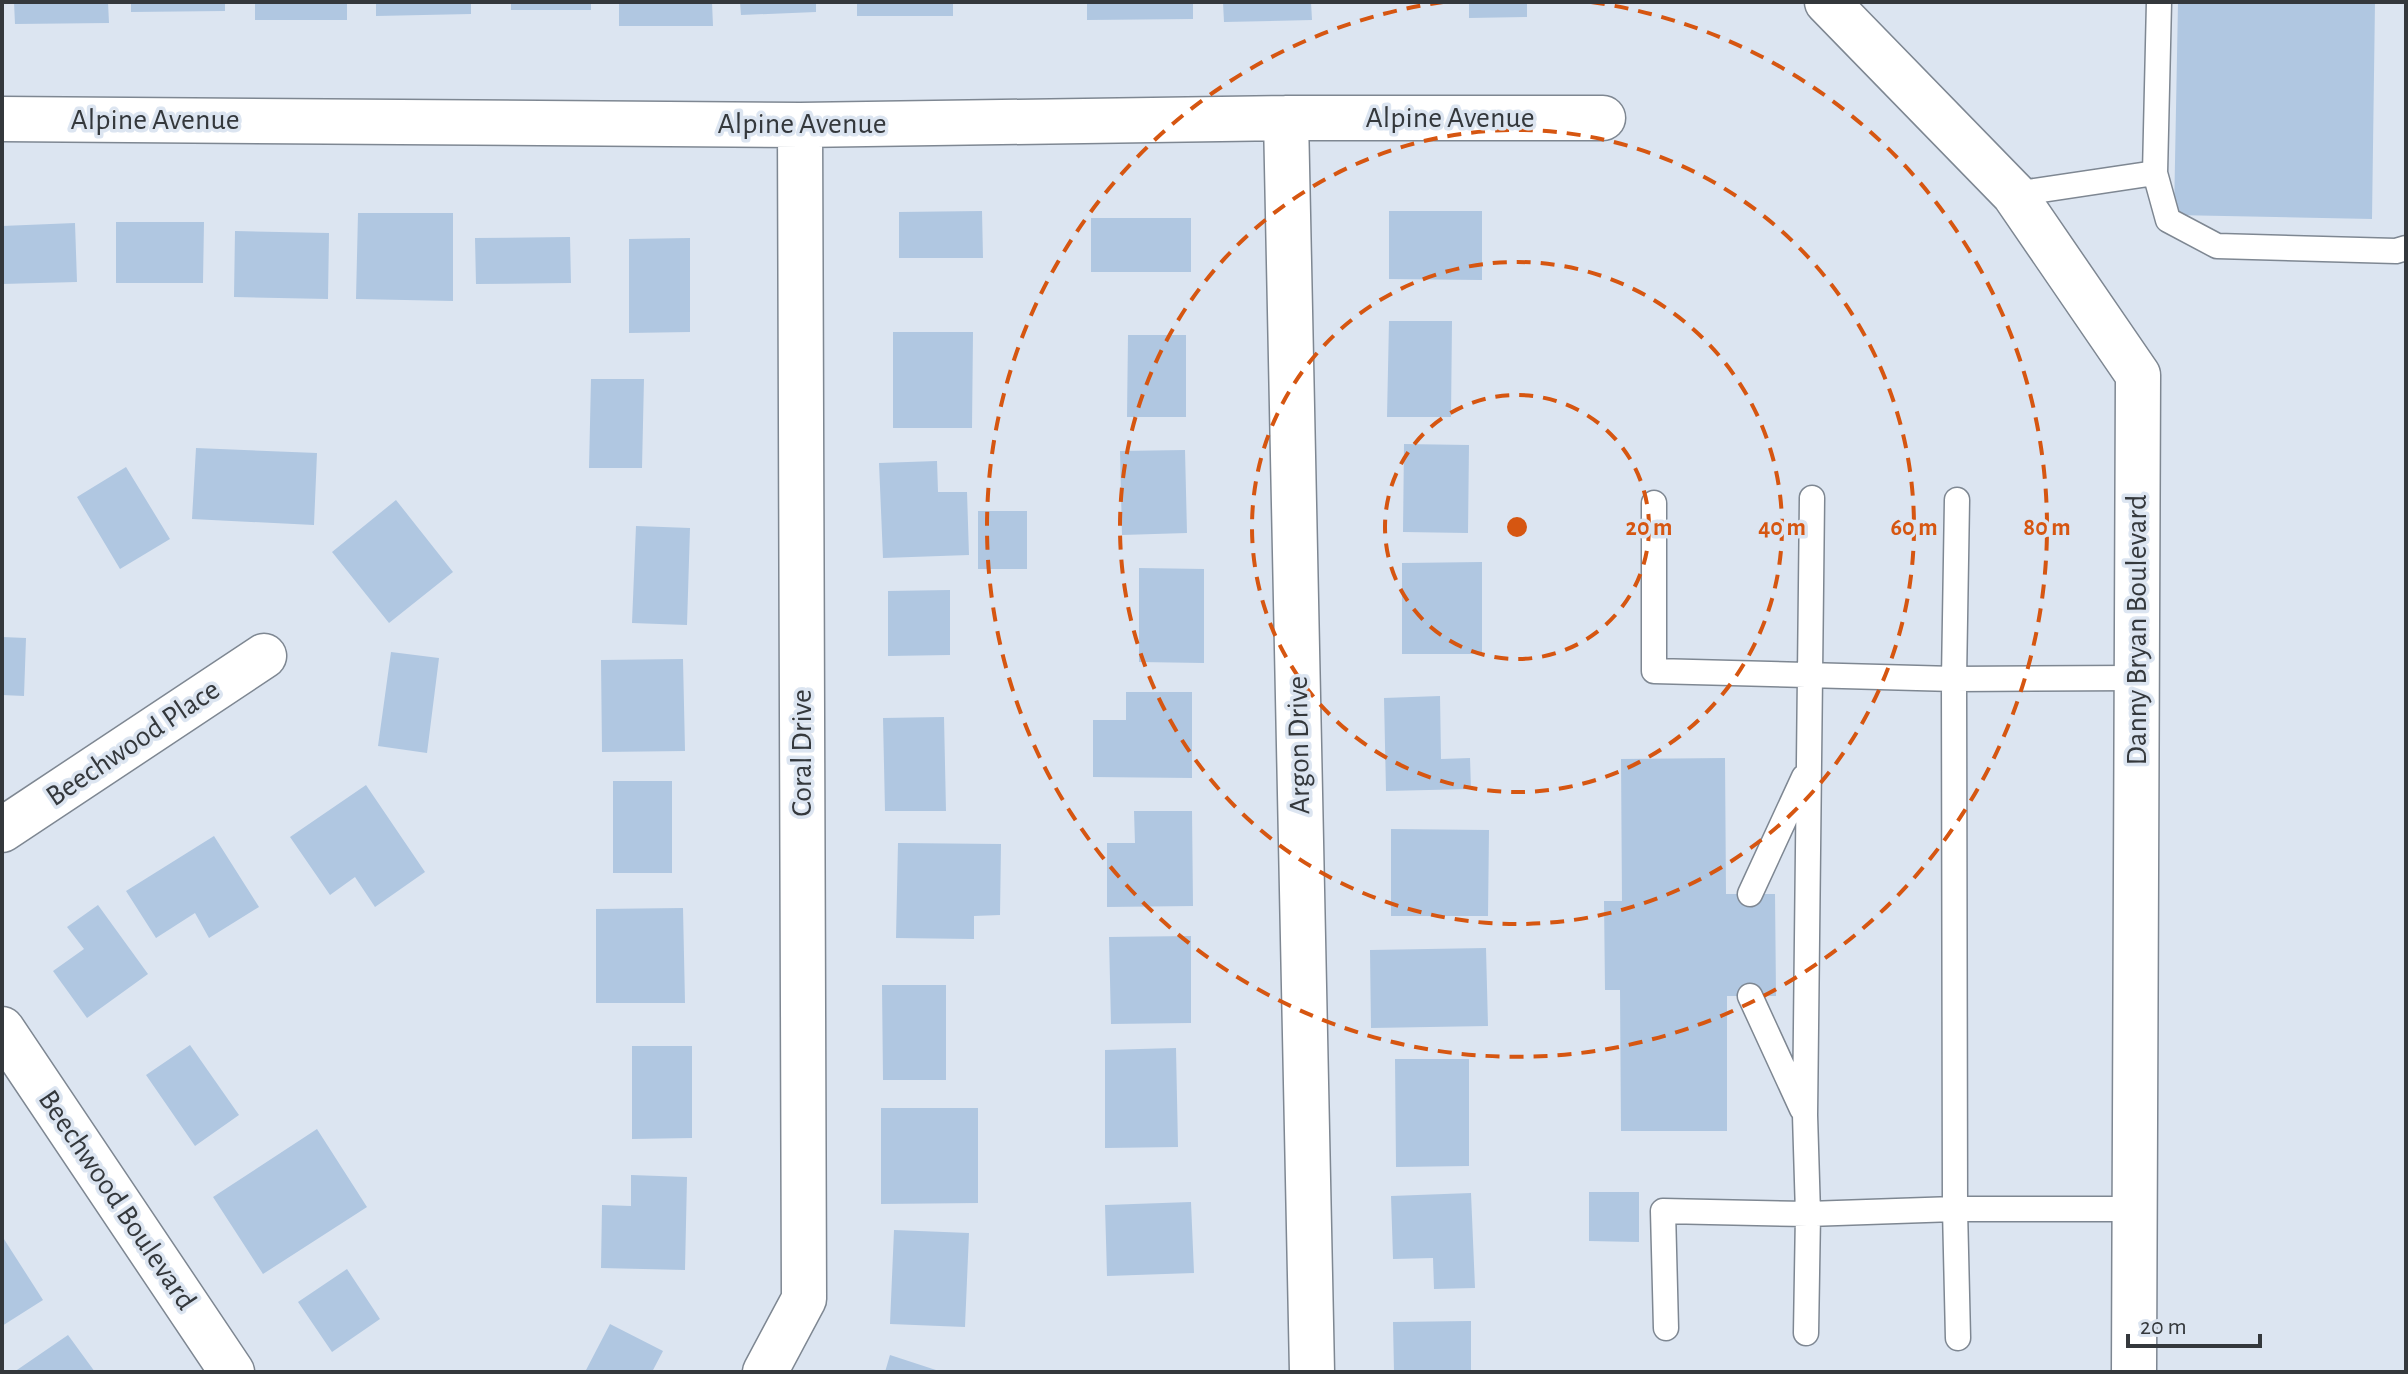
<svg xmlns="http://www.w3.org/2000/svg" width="2408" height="1374" font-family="'Alegreya Sans',sans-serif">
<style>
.building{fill:#b0c7e1}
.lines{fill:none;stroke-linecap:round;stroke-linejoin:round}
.lane-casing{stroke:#7e8792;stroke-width:27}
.street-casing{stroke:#7e8792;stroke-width:47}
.lane{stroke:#fff;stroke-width:24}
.street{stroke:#fff;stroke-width:44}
.ring{fill:none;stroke:#d65611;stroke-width:4;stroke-dasharray:14 10}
.labels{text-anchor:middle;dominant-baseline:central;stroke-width:7;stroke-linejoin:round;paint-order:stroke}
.street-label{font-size:30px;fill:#34383c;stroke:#dce5f1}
.centre{fill:#d65611;stroke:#dce5f1;stroke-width:4}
.ring-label{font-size:24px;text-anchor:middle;font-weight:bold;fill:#d65611;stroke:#dce5f1;stroke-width:7;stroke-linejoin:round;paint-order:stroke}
</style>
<rect width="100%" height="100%" fill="#dce5f1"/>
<path class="building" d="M14,2H108L109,23L15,24Z
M131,2H225V11L131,12Z
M255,2H347V20H255Z
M376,2H471V14L376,16Z
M511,2H591V10H511Z
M619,2H712L713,26H619Z
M740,2H816V12L741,15Z
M857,2H953V16H857Z
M1087,2H1193V19L1087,20Z
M1223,2H1311L1312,20L1224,22Z
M1469,2H1527V17L1469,18Z
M2178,2H2375L2372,219L2174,215Z
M982,211L983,258H899V212Z
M1389,211H1482V280L1389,279Z
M358,213H453V301L356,299Z
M1091,218H1191V272H1091Z
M116,222H204L203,283H116Z
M75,223L77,282L2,284V226Z
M235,231L329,233L328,299L234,297Z
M570,237L571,283L476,284L475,238Z
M690,238V332L629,333V239Z
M1389,321H1452L1451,417H1387Z
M893,332H973L972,428H893Z
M1128,335H1186V417H1127Z
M591,379H644L642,468H589Z
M1404,444L1469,445L1468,533L1403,532Z
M196,448L317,453L314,525L192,519Z
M1185,450L1187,533L1122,535L1120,451Z
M937,461L938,492H967L969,555L883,558L879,463Z
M126,467L170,539L120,569L77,497Z
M396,500L453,572L389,623L332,552Z
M978,511H1027V569H978Z
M636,526L690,528L687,625L632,623Z
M1482,562V654H1402V563Z
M1139,568L1204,569V663L1139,662Z
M950,590V655L888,656V591Z
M2,637L26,638L24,696L2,695Z
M391,652L439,658L427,753L378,746Z
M683,659L685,751L602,752L601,660Z
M1126,692H1192V778L1093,777V720H1126Z
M1440,696L1441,759L1470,758L1471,789L1386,791L1384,698Z
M944,717L946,811H885L883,718Z
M1725,758L1726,894H1775L1776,996H1727V1131H1621L1620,990H1605L1604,901H1622L1621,759Z
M613,781H672V873H613Z
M366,785L425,872L375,907L355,877L330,895L290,837Z
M1134,811H1192L1193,906L1107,907V843H1135Z
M1391,829L1489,830L1488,916H1391Z
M214,836L259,907L209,938L195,913L156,938L126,891Z
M898,843L1001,844L1000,915L974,916V939L896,938Z
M98,905L148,974L87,1018L53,971L84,949L67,927Z
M683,908L685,1003H596V909Z
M1191,936V1023L1111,1024L1109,937Z
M1486,948L1488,1026L1371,1028L1370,950Z
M882,985H946V1080H883Z
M190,1045L239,1115L195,1146L146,1075Z
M632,1046H692V1138L632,1139Z
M1176,1048L1178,1147L1105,1148V1050Z
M1395,1059H1469V1166L1396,1167Z
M881,1108H978V1203L881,1204Z
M317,1129L367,1207L263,1274L213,1197Z
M631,1175L687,1177L685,1270L601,1268L602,1205L631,1206Z
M1589,1192H1639V1242L1589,1241Z
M1471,1193L1475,1288L1434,1289L1433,1258L1393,1259L1391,1196Z
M1191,1202L1194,1273L1107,1276L1105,1205Z
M894,1230L969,1233L965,1327L890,1324Z
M2,1236L43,1300L2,1326Z
M347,1269L380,1319L332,1352L298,1302Z
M1471,1321V1372H1394L1393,1322Z
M610,1324L663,1351L652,1372H585Z
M68,1335L95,1372H14Z
M890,1355L939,1371V1372H885Z"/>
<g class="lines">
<defs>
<path id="lane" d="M2159,2L2155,173L2168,220L2217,246L2396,251L2406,248
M2014,194L2155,173
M1654,503V671L1954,679L1957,500
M1750,894L1804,777
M1750,996L1802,1109
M2135,1209H1955L1954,679L2136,678
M1666,1328L1663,1211L1808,1214L1955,1209L1958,1338
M1806,1333L1808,1214L1805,1115L1812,498"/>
<path id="street" d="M1827,2L2014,194L2138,375L2134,1372
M1286,118L1312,1372
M2,119L800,125L1286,118H1603
M2,830L264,656
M2,1029L232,1372
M765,1372L804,1299L800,125"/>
</defs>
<use href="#lane" class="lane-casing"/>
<use href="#street" class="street-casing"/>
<use href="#lane" class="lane"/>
<use href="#street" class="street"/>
</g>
<g class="ring">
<circle cx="1517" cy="527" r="132"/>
<circle cx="1517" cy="527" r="265"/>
<circle cx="1517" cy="527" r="397"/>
<path d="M1591 2A530 530 0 1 1 1443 2"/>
</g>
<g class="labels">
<g class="street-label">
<text x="1450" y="118">Alpine Avenue</text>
<text x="155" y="120">Alpine Avenue</text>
<text x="802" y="124">Alpine Avenue</text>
<text transform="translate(2137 630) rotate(-90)">Danny Bryan Boulevard</text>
<text transform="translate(133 743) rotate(-34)">Beechwood Place</text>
<text transform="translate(1299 745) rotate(-91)">Argon Drive</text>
<text transform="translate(802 753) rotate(-90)">Coral Drive</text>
<text transform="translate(117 1200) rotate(56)">Beechwood Boulevard</text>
</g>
</g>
<circle cx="1517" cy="527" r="12" class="centre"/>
<g class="ring-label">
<text x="1649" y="535">20 m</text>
<text x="1782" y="535">40 m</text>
<text x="1914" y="535">60 m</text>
<text x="2047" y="535">80 m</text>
</g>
<rect width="2408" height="1374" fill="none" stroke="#34383c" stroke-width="8"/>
<path d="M2128 1334v12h132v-12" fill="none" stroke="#34383c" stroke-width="4"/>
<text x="2140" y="1334" font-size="24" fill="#34383c" stroke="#dce5f1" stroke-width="6" paint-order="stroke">20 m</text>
</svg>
